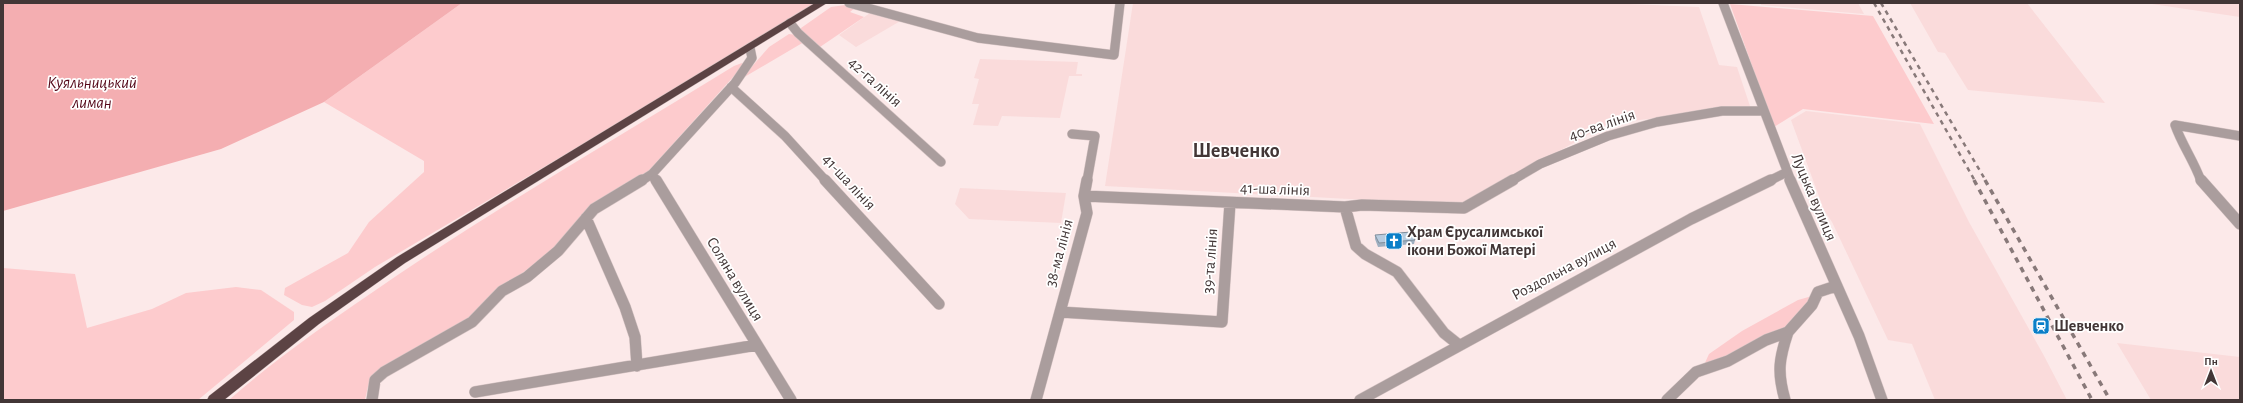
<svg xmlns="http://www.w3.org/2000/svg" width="2243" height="403" font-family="'Alegreya Sans',sans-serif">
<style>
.built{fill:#fadbdb}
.green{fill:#fdcbcd}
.water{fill:#f4aeb1}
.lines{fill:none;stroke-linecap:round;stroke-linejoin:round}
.street-far1-casing{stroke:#d7c5c5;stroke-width:10}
.street-casing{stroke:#d7c5c5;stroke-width:12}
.highway-casing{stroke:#d7c5c5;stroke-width:1}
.street-far1{stroke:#aa9d9d;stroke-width:9}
.street{stroke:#aa9d9d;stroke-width:11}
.highway{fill:#5c4344;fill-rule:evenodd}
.rail-far1{stroke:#887979;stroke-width:2.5;stroke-dasharray:4.5 4.5;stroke-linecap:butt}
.rail{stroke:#887979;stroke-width:3.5;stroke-dasharray:5.5 5.5;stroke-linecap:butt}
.wall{fill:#9eafc0}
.building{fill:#b8ccdf;stroke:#818f9c}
.labels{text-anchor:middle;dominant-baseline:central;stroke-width:3.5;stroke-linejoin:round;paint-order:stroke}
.street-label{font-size:16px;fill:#423636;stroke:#fff}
.poi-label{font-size:16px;font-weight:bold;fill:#423636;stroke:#fff;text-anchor:start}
.water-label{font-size:17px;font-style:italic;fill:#540718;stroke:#fff}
.district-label{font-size:20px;font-weight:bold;fill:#423636;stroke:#fff}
</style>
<rect width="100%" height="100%" fill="#fce9e9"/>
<path class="built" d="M1133,3H1606L1699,7L1719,65L1737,67L1750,106L1632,121L1629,112L1462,205L1105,186Z
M1761,3H1858L1864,14L1761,5Z
M1910,3H2027L2105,103L1968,90L1945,53L1938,52Z
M2145,3H2240V17Z
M870,13L902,20L856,47L839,35Z
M980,59L1078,62L1076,74H1082V76H1069L1060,118L1002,116L998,126L973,125L979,104H972L979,79L974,78Z
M1806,111L1920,124L1969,222L2043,354L2067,400H1935L1912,344L1888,340L1832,222L1824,210L1791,120Z
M960,188L1066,193L1061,223L969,219L955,204Z
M2117,343L2240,357V400H2151Z"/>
<path class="green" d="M462,3H815L637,112L375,267L325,301L312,307L302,305L284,295L285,288L348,253L369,222L424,172V161L324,102Z
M1730,4L1873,16L1934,124L1803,109L1774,127Z
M845,5L856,7L850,12L864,17L820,47L801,33V28L831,7Z
M789,34L796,35L804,42L741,79L769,47Z
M742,63L743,66L644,176L586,211L551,252L499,290L468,322L375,374L368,386L365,400H229C273,361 322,327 370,294C488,212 612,141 734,66Z
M3,268L75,274L87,328L152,309L186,293L236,287L261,290L294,312V320L198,400H3Z
M1812,296C1797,332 1740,354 1704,365L1709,354L1742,331L1798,300Z"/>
<path class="water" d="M3,3H462L324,102L221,149L3,211Z"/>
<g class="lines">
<defs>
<path id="street-far1" d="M849,3L978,38L1114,55L1120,3
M1723,3L1791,181
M790,23L798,33L941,162
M731,87L785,136L826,181
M1072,134L1095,136L1087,181
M652,174L656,181
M641,181L652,174L735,83L752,58L750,48
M1511,181L1540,164L1608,136L1657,122L1722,111H1763
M1769,181L1787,172
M2201,181C2194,161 2182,145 2175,125L2240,136"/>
<path id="street" d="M656,180L791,400
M825,180L939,304
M1790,180L1859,336L1882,400
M2201,180L2240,224
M1084,196L1345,207L1362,205L1464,208L1513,180
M1345,207L1356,246L1365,254L1397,272L1444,333L1459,345
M586,218L625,307L635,337L637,366
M1060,312L1222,322L1230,203
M475,392L757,345
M372,400L375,380L384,372L472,322L502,291L527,277L558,251L594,209L642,180
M1036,400L1087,213L1084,196L1087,180
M1360,400L1691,219L1771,180
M1667,400L1696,372L1728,361L1766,340L1788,332L1812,305L1818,292L1836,286
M1785,400C1777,372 1779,359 1788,332"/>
<path id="highway" d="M815,3H827L405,263L319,324L224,400H207L209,396L309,318L397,257Z"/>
</defs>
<use href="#street-far1" class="street-far1-casing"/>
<use href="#street" class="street-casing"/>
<use href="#highway" class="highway-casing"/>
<use href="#street-far1" class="street-far1"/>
<use href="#street" class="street"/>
<use href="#highway" class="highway"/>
<path class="rail-far1" d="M1874,3L1975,181
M1881,3L1986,181"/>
<path class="rail" d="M1974,180L2092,400
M1985,180L2110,400"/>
</g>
<path class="wall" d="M1375,235L1415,240L1414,244L1378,247L1375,239Z"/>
<path class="building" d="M1411,232L1415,240L1379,243L1375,235Z"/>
<defs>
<symbol id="church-square" viewBox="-11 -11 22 22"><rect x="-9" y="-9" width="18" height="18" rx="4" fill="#0a7fc8" stroke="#fff"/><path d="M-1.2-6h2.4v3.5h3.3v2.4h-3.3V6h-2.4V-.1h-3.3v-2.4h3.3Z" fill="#fff"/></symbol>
<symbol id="station-square" viewBox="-11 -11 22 22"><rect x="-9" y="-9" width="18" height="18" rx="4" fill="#0a7fc8" stroke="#fff"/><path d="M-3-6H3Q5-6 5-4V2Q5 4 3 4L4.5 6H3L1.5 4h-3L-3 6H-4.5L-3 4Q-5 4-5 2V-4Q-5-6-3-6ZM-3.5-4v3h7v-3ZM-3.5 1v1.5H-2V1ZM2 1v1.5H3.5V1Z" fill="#fff"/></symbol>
</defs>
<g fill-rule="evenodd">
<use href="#church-square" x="1384" y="231" width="20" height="20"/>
<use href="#station-square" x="2031" y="316" width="20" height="20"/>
</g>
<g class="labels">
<g class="street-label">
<text transform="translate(875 82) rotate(42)">42-га лінія</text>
<text transform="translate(1602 125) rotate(-19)">40-ва лінія</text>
<text transform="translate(849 182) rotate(47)">41-ша лінія</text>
<text transform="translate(1275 189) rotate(2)">41-ша лінія</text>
<text transform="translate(1814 197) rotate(67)">Луцька вулиця</text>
<text transform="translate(1059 253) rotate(-75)">38-ма лінія</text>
<text transform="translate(1210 261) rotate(-86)">39-та лінія</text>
<text transform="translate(1564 269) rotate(-28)">Роздольна вулиця</text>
<text transform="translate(735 279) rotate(59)">Соляна вулиця</text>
</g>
<g class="poi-label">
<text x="1407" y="232">Храм Єрусалимської<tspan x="1407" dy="18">ікони Божої Матері</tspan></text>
<text x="2054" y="326">Шевченко</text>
</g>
<g class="water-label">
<text x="92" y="82">Куяльницький<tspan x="92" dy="20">лиман</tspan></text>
</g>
<g class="district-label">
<text x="1236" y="151">Шевченко</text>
</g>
</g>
<rect width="2243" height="403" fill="none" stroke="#423636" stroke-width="8"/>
<g transform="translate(2211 371)" stroke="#ffffff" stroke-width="3" paint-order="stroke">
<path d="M0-3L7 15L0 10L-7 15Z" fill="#423636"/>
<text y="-6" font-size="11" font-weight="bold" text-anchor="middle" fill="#423636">Пн</text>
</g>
</svg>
